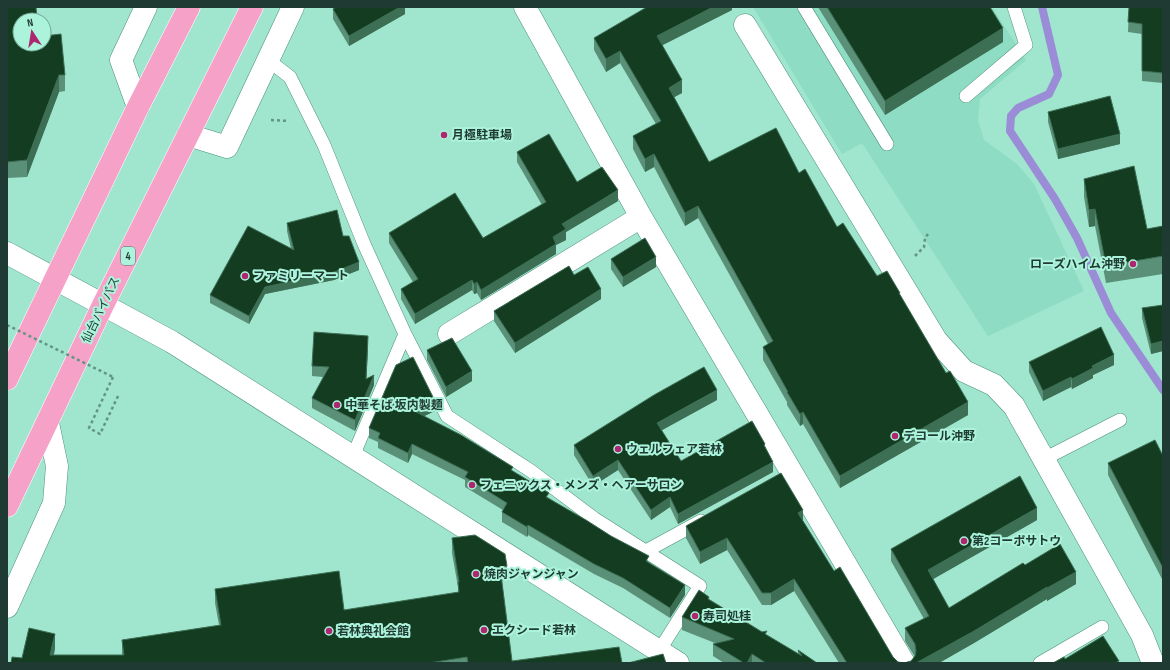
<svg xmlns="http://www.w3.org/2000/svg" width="1170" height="670" font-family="'Sofia Sans Condensed','Noto Sans JP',sans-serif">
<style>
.built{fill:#8ddcc3}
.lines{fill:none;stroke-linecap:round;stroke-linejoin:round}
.stream{stroke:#9a8cd7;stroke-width:8}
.service-casing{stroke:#4d917c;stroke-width:14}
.minor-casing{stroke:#4d917c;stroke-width:23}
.trunk-casing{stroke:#fff;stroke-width:23}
.path{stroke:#639585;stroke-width:2.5;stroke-dasharray:3 3;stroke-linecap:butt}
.service{stroke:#fff;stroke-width:13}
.minor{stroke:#fff;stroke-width:22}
.trunk{stroke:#f6a2c8;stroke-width:22}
.path-bridge{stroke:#639585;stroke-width:2.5;stroke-dasharray:3 3;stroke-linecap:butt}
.wall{fill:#5a9078}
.shaded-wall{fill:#3d6f55}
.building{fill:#133c21;stroke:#3d6f55}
.poi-dot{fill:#ac2770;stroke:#acf3db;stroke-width:1.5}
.labels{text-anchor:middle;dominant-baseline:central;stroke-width:4;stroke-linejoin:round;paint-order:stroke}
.shield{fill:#acf3db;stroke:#497265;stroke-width:1}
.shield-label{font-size:11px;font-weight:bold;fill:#1e3a32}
.poi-label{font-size:12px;font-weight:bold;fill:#1e3a32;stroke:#acf3db;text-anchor:start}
.street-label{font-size:12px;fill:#1e3a32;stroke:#acf3db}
</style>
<rect width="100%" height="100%" fill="#a0e5ce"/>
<path class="built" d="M753,7H992L1026,60L980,99L978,120L984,140L1017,164L1034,184L1084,291L988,336L862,143L842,154Z"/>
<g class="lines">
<path class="stream" d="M1042,7L1058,75L1049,94L1018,108L1011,116L1010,131L1055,199L1077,238L1111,313L1163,390"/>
<defs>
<path id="service" d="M804,7L887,144
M268,60L290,77L324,145L364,244L405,334L353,456
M966,96L1026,45L1014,7
M405,334L447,416L531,471L595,519L700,586L659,651
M1044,459L1120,420
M646,551L701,521
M1040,663L1102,627"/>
<path id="minor" d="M525,7L641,217L904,663
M745,25L936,340L964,371L994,385L1014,406L1142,635L1153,663
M138,107L121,60L146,7
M188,135L227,147L293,7
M7,253L172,342L678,663
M449,334L641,217
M7,607L54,503L57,466L48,423"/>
<path id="trunk" d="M7,379L138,107L189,7
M7,506L103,305L252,7"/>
</defs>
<use href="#service" class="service-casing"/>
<use href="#minor" class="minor-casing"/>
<use href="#trunk" class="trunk-casing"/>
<path class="path" d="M271,120L289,121
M915,256L924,247L925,238L928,234
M113,377L89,428L100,434L119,394"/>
<use href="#service" class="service"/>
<use href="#minor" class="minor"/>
<use href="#trunk" class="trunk"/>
<path class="path-bridge" d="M7,325L113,377"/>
</g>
<path class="wall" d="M7,7L20,20L65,75V91L59,92L27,177L7,178Z
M405,7V14L349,46L333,19V9Z
M732,7V10L662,45L682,93L674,97L709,162L799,173L837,227L877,276L900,296L968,415L840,488L803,424L800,426L787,405V402L763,360V347L768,344L698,218L685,226L654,167L645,172L633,149V136L656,124L620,63L606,72L594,50V38Z
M818,7H990L1003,42L885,115Z
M1129,7H1163V83L1142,81V34L1128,32Z
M1048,112L1120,144L1058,159L1048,122Z
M517,152L577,182L618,201L566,232V240L556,245V254L481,300L477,293L474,294L472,290L415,324L401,299V289L413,282L389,243V233L483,238L542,205L517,162Z
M1084,179L1147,229L1163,226V274L1106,283L1095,226L1089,227L1084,197Z
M287,223L343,236L359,270L334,280L265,294L249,324L210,303V295L291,249L287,231Z
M611,259L656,267L623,287L611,269Z
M574,275L601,299L515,353L494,321V311Z
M1163,305V351L1151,354L1142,318V308Z
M368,346L366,379L374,385L355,431L312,408V398L323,377L312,376V366Z
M427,350L472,381L446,397L427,360Z
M1029,362L1114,365L1093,375V378L1072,389L1071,387L1043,401L1029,372Z
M717,400L661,430L681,461L765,447L773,472L678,524L670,507L651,520L618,470L593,486L574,455V445Z
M435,411L424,416L513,471L549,498L649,562L685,595L670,618L623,588L594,574L528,535L527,537L502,522V512L503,510L465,487V480L412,454L408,463L378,448V442L369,438V428Z
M1163,456V581L1108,475V463Z
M1037,520L933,579L949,608L1025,565L1076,584L1047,601V599L974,643L939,663H839L794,591L771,605H762L727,550L700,564L686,538V526L803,521L834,571L893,657L898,662L904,663L911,661L915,657L905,641V628L924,619L891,561V549Z
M452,538L507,566V580L502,581L512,661L622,663H11L22,658L55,648L54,655H122V640L219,625L215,603V589L344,610L458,593V587L452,553Z
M709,599L798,654V650L817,663H724L713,656V644L715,643L682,630V617Z"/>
<path class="shaded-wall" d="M400,7H405V14L349,46V36Z
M713,7H732V10L657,48V36Z
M1003,28V42L885,115V101Z
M620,51V63L606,72V59Z
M59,75V92L27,177V160Z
M682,80V93L669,100V88Z
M1120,134V144L1058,159V149Z
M654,154V167L645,172V159Z
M618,190V201L566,232V240L556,245V254L481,300V290L553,237L562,224Z
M698,206V218L685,226V213Z
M1095,209V226L1089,227V210Z
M656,257V267L623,287V277Z
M359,262V270L334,280L265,294L249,324V316L265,287Z
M472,280V290L415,324V314Z
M477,282V293L474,294V284Z
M601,289V299L515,353V343Z
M368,336V346L366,389V379Z
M1163,341V351L1151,354V344Z
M1114,355V365L1093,375V378L1072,389V379L1092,366Z
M472,371V381L446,397V387Z
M374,375V385L355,431V420Z
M1071,377V387L1043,401V391Z
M717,390V400L657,433V423Z
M435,401V411L414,421V411Z
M968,402V415L840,488V476Z
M803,412V424L800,426V414Z
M412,444V454L408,463V453Z
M618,460V470L593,486V476Z
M773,462V472L678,524V514Z
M670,497V507L651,520V510Z
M1037,508V520L928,582V570Z
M803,510V522L798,513Z
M528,525V535L527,537V527Z
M727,538V550L700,564V552Z
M1076,572V584L1047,601V588Z
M794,579V591L771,605V593Z
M685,585V595L670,618V608Z
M1047,587V599L974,643L939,663H916Z
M55,634V648L52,663L50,655Z
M752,654V663H747Z"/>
<path class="building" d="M7,7H36L37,20H20V44H44V36L61,34L65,75H59L27,160L7,162Z
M336,7H400L349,36L333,9Z
M647,7H713L657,36L682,80L669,88L709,162L776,128L799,173L805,169L837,227L843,223L877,276L887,271L900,293H899L946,373L950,371L968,402L840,476L803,412L800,414L787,392H788L763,347L773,341L698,206L685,213L654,154L645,159L633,136L661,121L620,51L606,59L594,38Z
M827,7H990L1003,28L885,101Z
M1129,7H1163V73L1142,71V24L1128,22Z
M1110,96L1120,134L1058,149L1048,112Z
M549,134L577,182L602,167L618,190L562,224L566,229L553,237L556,244L481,290L477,282L474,284L472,280L415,314L401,289L418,279L389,233L455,193L483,238L546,202L517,152Z
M1134,166L1147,229L1163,226V256L1106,266L1095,209L1089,210L1084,179Z
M337,210L343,236H349L359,262L334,272L265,287L249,316L210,295L248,226L294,250L287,223Z
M645,238L656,257L623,277L611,259Z
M569,266L574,275L588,267L601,289L515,343L494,311Z
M1163,305V341L1151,344L1142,308Z
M1101,327L1114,355L1092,366L1093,368L1072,379L1071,377L1043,391L1029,362Z
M314,332L368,336L366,379L374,375L355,420L312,398L329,367L312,366Z
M452,338L472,371L446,387L427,350Z
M413,357L435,401L414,411L461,435L513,467L511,470L549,493L546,497L586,520L611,536L649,556L646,561L685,585L670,608L623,578L594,564L528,525L527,527L502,512L507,503L465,477L468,472L412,444L408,453L378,438L380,433L369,428L396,365Z
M704,367L717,390L657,423L681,461L752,421L765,444L764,445L773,462L678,514L670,497L651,510L618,460L593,476L574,445L654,395Z
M1155,440L1163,456V568L1108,463Z
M781,473L803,510L798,513L834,571L840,567L893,657L898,662L904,663L911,661L915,656L916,651L915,644L905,628L929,616L891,549L1020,476L1037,508L928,570L949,608L1023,563L1025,565L1060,544L1076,572L1047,588V587L974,631L916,663H847L794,579L771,593H762L727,538L700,552L686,526Z
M475,535L505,554L507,566L500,567L512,661L619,647L622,663H468L467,657L429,663H11L12,657L22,658L29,628L55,634L50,655H124L122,640L221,625L215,589L339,571L344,610L459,592L458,582H459L452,538Z
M699,590L709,597L708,599L762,632L767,631L765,634L802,656L798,650L817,663H766L752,654L747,663H744L713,644L734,639L682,617Z
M1103,636L1119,661L1115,663H1053L1064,657L1065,659Z
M663,654L666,663H628Z"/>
<g class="poi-dot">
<circle cx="444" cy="135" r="4"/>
<circle cx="1133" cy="264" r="4"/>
<circle cx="245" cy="276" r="4"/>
<circle cx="337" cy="405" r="4"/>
<circle cx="895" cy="436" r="4"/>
<circle cx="618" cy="449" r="4"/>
<circle cx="472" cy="485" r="4"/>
<circle cx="964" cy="541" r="4"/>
<circle cx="476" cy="574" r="4"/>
<circle cx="695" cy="616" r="4"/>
<circle cx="484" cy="630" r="4"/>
<circle cx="329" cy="631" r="4"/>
</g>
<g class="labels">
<rect class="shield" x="121" y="247" width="14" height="18" rx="3"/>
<g class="shield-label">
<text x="128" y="256">4</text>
</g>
<g class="poi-label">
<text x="452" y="135">月極駐車場</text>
<text x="1125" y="264" text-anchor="end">ローズハイム沖野</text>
<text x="253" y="276">ファミリーマート</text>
<text x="345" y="405">中華そば 坂内製麺</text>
<text x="903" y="436">デコール沖野</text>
<text x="626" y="449">ウェルフェア若林</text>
<text x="480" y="485">フェニックス・メンズ・ヘアーサロン</text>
<text x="972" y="541">第2コーポサトウ</text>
<text x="484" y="574">焼肉ジャンジャン</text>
<text x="703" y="616">寿司処桂</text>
<text x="492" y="630">エクシード若林</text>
<text x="337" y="631">若林典礼会館</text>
</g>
<g class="street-label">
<text transform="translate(101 310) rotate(-64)">仙台バイパス</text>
</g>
</g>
<rect width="1170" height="670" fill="none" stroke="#1e3a32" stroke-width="16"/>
<g transform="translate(32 32) rotate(348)"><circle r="19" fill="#acf3db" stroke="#73a997"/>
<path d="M0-3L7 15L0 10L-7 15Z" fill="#ac2770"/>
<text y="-6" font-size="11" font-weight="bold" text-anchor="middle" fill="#1e3a32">N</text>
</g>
</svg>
